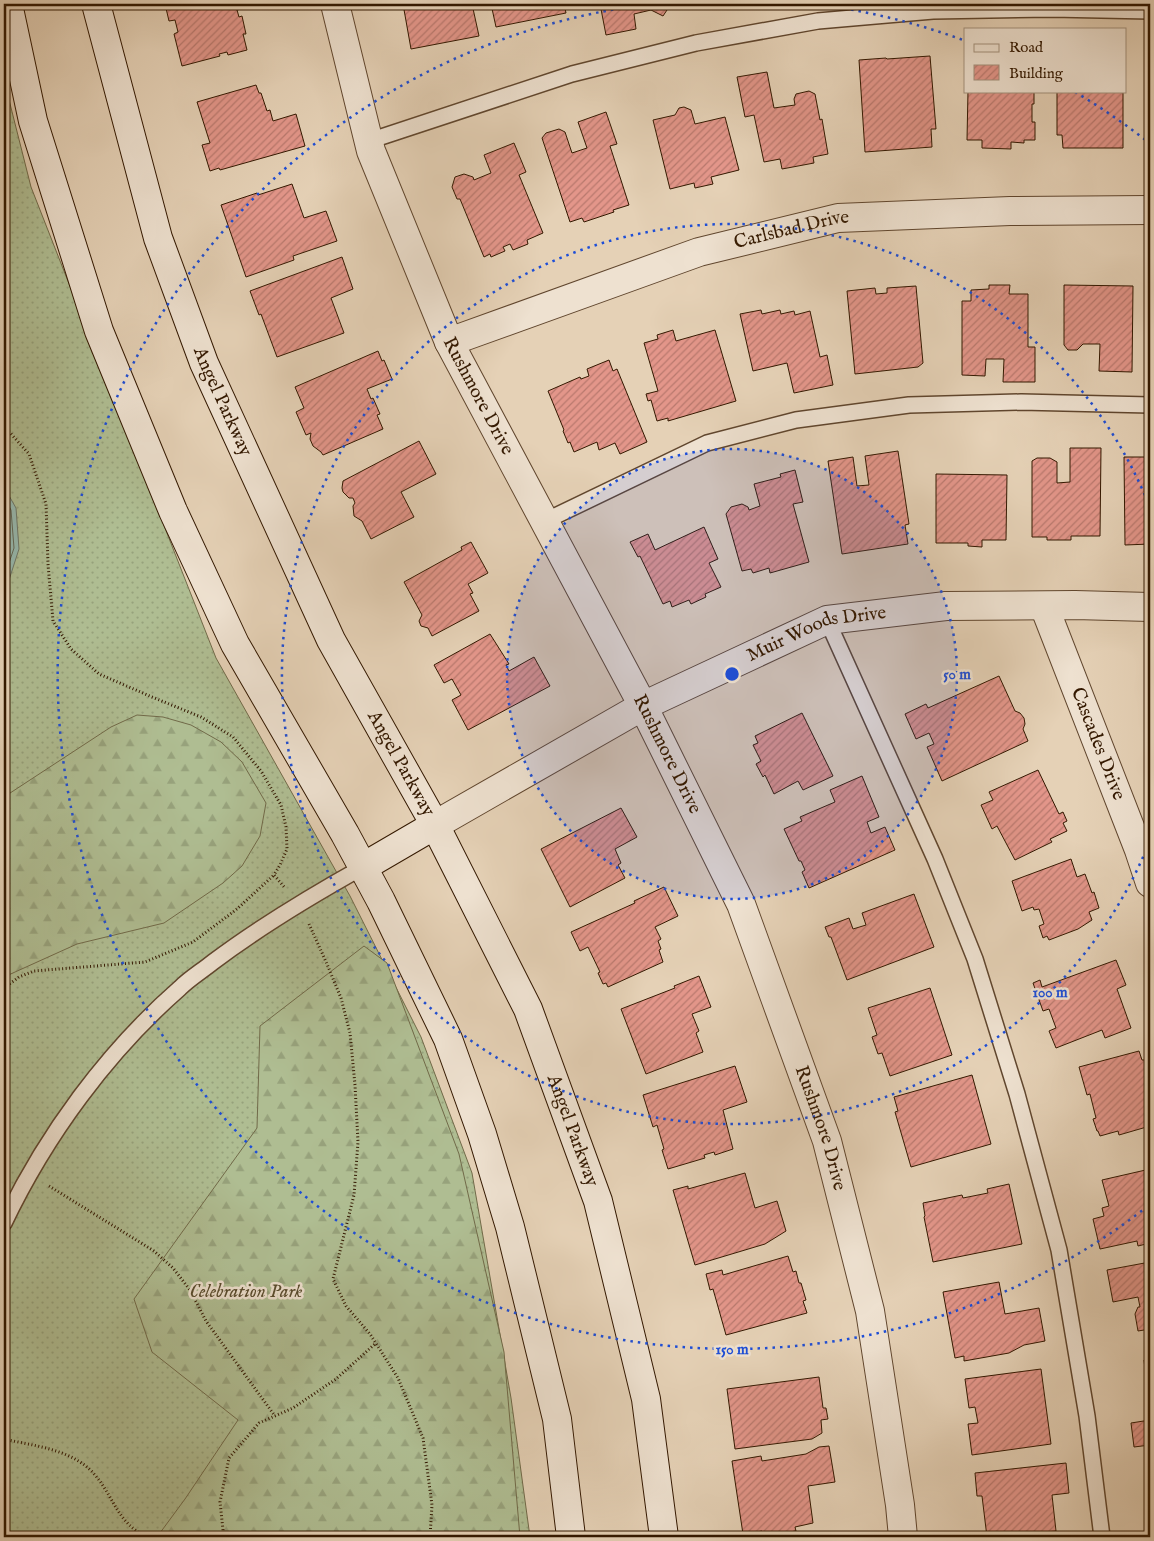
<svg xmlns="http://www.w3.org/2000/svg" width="1154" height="1541" font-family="'IM FELL English',serif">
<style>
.grass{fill:url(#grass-dots);stroke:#716a49}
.forest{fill:url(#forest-firs);stroke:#716a49}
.water{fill:#96b7ac;stroke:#6e7767}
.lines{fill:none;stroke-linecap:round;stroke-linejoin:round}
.shore{stroke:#646856;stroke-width:1}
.building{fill:url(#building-hatch);stroke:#331800}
.service-casing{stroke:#60462e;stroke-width:18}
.minor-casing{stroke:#60462e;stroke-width:30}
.secondary-casing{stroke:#331800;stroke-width:30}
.path{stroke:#331800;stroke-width:3;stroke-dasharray:1 2.5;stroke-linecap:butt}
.service{stroke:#eee1d0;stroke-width:15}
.minor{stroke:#eee1d0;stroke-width:28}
.secondary{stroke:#eee1d0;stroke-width:28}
.ring{fill:none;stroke:#1d4ed8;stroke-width:2.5;stroke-dasharray:2.5 5}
.labels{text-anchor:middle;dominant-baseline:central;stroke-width:5;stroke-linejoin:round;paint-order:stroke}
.street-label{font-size:19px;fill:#331800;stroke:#eee1d0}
.park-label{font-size:19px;font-style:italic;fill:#584a2c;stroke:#eee1d0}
.centre{fill:#1d4ed8;stroke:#eee1d0;stroke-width:2.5}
.ring-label{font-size:15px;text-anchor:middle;font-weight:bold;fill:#1d4ed8;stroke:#eee1d0;stroke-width:5;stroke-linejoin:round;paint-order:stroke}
</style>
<defs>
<pattern id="grass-dots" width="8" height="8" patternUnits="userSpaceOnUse" patternTransform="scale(1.25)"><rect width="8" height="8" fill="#afbd92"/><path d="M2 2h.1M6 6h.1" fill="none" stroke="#97a27c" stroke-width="1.8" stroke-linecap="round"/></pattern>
<pattern id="forest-firs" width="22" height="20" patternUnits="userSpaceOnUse" patternTransform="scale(1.25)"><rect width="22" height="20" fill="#afbd92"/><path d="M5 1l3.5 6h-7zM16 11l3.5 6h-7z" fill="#97a27c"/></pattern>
<pattern id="building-hatch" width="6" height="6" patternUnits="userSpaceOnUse" patternTransform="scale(1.25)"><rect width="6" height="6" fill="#e3968a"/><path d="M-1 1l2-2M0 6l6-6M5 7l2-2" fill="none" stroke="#b9796e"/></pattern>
</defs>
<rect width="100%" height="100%" fill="#e5d1b6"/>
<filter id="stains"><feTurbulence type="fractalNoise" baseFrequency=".004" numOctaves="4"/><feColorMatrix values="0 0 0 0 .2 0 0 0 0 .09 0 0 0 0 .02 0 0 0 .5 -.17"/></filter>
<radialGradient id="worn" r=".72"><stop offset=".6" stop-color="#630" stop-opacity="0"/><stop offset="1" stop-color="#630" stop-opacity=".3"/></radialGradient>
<path class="grass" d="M4,80L31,187L216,658L350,896L421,1037L472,1173L511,1398L530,1537H4Z"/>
<path class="forest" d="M137,715L163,717L191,725L221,742L242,762L266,803L260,836L242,866L223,883L164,923L77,944L4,977V797L111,727Z
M364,946L387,963L459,1154L504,1352L520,1537H157L185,1499L238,1420L152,1352L134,1299L257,1128L260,1026Z"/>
<path class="water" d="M4,487L16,508L19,549L8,583L4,587Z"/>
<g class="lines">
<path class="shore" d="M4,497L11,510L14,548L4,578"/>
</g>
<path class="building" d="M165,4H263L237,10L239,17L242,16L246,34H243L247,50L228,55L227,52L219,54L220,56L182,66L174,34L178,32L175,20L169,21Z
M403,4H472L479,36L411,49Z
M491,4H564L566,13L496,27Z
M600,4H671L663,16L651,10L634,14L636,29L606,35Z
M930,56L936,129H931L932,147L865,152L859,60L886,58L887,59Z
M767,72L774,108L795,105L794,99L796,94L809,91L815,94L820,120L822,119L828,154L813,157L814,163L782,169L780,159L764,162L754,115L745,117L737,77Z
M256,85L259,93H261L267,111L270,110L273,121L296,114L305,146L220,170L219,168L210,171L202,145L210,143L197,102Z
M968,91H1034V104H1032V122H1035V140H1024V143L1011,142V149L982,148V140H967Z
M1057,91H1123V148H1063L1062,135H1057Z
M684,107L691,110L695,124L725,117L739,170L711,177L713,184L695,188L694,183L670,189L653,120L675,115L679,108Z
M606,112L617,144L610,146L629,205L613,210L614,212L584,222L582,218L570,222L542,138L546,133L559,129L565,132L572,153L587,148L578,122Z
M514,143L526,172L519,175L543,233L527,240L528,244L513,250L510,244L503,247L505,251L491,257L490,254L484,257L460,199H457L452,187L455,177L464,174L473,177L474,180L491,173L484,155Z
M292,184L304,218L326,211L337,241L293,256L294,260L246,277L221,205L257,193L258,195Z
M342,257L353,289L331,298L344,333L277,357L261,314L259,315L250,291Z
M989,285H1010L1009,294H1028V347H1035V382H1003L1004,359H986L985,376L962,375V301H971V290L989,289Z
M1064,285L1133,286L1132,372L1099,371L1100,344H1083L1077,350H1068L1064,345Z
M916,286L923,363L918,367L855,374L847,291L875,288L876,294L887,293V288Z
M761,310L762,314L780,310L781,314L794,311L795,315L810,311L820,357L827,355L833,385L794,393L787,363L753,371L740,314Z
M673,330L676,341L715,330L736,401L668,421V418L657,421L651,400L648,401L646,394L658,391L644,343L658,339L657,335Z
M378,351L382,361L384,360L392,379L367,389L371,399L373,398L380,414L377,415L383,429L323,455L321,452L313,446L310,439L311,433L306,435L296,412L304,408L295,387Z
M609,360L613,371L617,369L647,442L620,454L615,443L599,450L597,442L574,452L570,442L568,443L563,431L564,430L548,391L580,377L581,379L589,376L587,369Z
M419,441L436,474L401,492L414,517L371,539L362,521L354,516L353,506L355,503L353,498H349L343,492L342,488L343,481Z
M1070,448H1101L1100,536H1071V540H1047V537H1032V461L1037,458H1050L1057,462V483L1070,482Z
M898,451L909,524L905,525L908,544L842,554L828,461L853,457L857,486L869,485L865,456Z
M1124,457H1150V544L1125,545Z
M795,470L803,502L793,504L809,562L770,573L769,568L753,573L751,569L742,571L726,514L731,507L742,504L748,507L749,510L760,506L754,484L781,477L780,474Z
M936,474L1007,475L1006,540H982V547L968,546V543H936Z
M704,527L718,559L709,563L721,587L705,594L706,597L691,604L689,600L672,607L670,601L663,604L640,556L638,557L630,542L648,534L655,550Z
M471,542L488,573L468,584L473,593L470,594L479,611L432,636L428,628L421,626L419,621L422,615L404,582L462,550L461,547Z
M490,634L509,664L506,665L509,671L534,657L550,686L468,730L452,700L461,695L452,679L444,683L434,665Z
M999,676L1015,711L1020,713L1024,718L1025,724L1023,729L1028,741L942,781L927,747L934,744L929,733L916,739L905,714L926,704L928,708Z
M802,713L833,776L803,790L798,781L774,794L765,775L763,777L756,764L761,761L753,745L758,743L755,736Z
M1038,770L1059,814L1063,812L1067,821L1063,823L1067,831L1050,839L1052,842L1015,860L997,826L992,829L981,805L993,800L989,792Z
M862,776L879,817L867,822L871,833L885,827L895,850L809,888L802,872L805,870L801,861H799L784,829L802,821L800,817L835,802L830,790Z
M621,808L637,837L615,849L621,863L618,865L625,878L570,907L541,849Z
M1071,859L1077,877L1085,874L1092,893L1094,892L1099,908L1089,912L1092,920L1078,929L1049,940L1047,936L1043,938L1039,926L1044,924L1039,909L1034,910L1033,907L1022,911L1012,881Z
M664,887L678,916L655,927L661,939L658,941L661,949L659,950L663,962L608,987L606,983L603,984L598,973L600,972L588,947L580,951L571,932L635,903L634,901Z
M914,894L934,947L847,980L831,937H829L825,927L849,918L853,929L866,925L862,913Z
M1116,960L1126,985L1117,989L1131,1028L1105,1038L1102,1030L1056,1048L1049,1031L1056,1028L1049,1009L1043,1011L1033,983L1040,980L1042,987Z
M699,976L711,1007L692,1014L699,1031L696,1033L703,1052L646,1074L621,1009L675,988L674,986Z
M930,988L952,1055L890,1076L882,1053L878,1054L872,1037L877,1035L868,1008Z
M1139,1051L1142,1060H1145L1146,1065L1149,1064L1150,1070V1126L1119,1135L1118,1131L1100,1136L1098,1131H1097L1093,1119L1096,1118L1090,1094L1087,1095L1079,1067Z
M735,1066L747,1102L723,1110L733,1149L715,1155L714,1152L704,1155L705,1158L668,1169L662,1150L664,1149L657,1125L653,1127L643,1095Z
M972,1075L991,1144L911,1167L895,1112L898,1111L894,1097Z
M1150,1169V1243L1138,1246L1137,1241L1100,1249L1093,1219L1104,1216L1102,1208L1109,1206L1102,1180Z
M745,1173L755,1208L777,1201L786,1231L765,1244L695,1265L673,1190L688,1186V1189Z
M1009,1184L1022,1244L933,1262L924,1217L925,1216L923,1203L962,1195L963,1198L988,1193L987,1189Z
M788,1256L793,1272L796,1271L799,1283H801L806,1300L803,1301L807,1313L726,1335L713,1289L710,1290L706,1274L722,1270L723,1275Z
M1150,1262V1329L1138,1331L1135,1314L1138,1307H1140L1138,1297L1113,1302L1107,1270Z
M999,1282L1005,1314L1039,1308L1045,1341L1024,1345L1009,1353L964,1361V1356L955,1358L943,1292Z
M1150,1359V1394L1148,1378H1146L1144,1360Z
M1041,1369L1051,1444L972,1455L968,1424L978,1423L975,1407L969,1408L965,1379Z
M819,1377L823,1408H826L828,1419L821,1420L822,1433L812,1439L735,1449L727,1389Z
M1150,1420V1445L1134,1447L1131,1423Z
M829,1446L835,1482L808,1486L813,1523L795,1527L796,1531L763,1536L762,1531L743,1534L732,1461L761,1456L762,1461L806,1454L819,1447Z
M1066,1463L1069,1493L1052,1495L1056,1531L987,1537L982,1496H977L975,1473Z"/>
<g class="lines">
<defs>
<path id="service" d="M369,141L572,74L696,43L818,21L933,11L1052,9L1150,11
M545,521L707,443L796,420L909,405L1021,402L1150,405
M827,620L935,859L975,959L1017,1094L1059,1250L1087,1416L1102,1537
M4,1223C46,1135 107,1052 180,988C190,978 202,971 213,962C261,926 311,896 363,867"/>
<g id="minor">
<path id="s1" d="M335,4L371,151L449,342L643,706L741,904L827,1141L870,1311L900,1505L903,1537"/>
<path id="s2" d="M449,342L699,252L838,218L1010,211L1150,210"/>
<path id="s3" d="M1044,606L1139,850L1150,883"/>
<path id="s4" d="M435,825L643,706L827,620L946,606L1075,605L1150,607"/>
</g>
<g id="secondary">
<path d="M8,4L33,121L99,331L173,511L235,644L345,834L381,901L448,1039L482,1134L510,1227L557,1419L571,1537"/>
<path id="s5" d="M96,4L158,238L204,363L331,640L435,825L528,1009L598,1201L646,1399L664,1537"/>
<path d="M363,867L435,825"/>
</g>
</defs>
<use href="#service" class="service-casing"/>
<use href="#minor" class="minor-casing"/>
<use href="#secondary" class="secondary-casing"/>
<path class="path" d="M4,426L29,454L46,504L48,564L53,621L71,649L99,674L152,697L201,717L233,737L261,771L281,805L286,827L287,849L280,865L274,875L285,888
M309,924L327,964L341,998L350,1033L355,1085L358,1142L354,1195L333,1279L346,1306L370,1334L398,1378L423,1438L432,1505L430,1537
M4,988L19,977L34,971L145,962L193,942L237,909L274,875
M49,1186L154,1251L173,1268L190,1290L206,1321L275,1416
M4,1439C34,1446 73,1449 95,1475C114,1497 118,1525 148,1537
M222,1537L223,1530L220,1502L229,1458L259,1423L293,1408L336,1379L376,1343"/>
<use href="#service" class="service"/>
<use href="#minor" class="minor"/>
<use href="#secondary" class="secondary"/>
</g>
<circle cx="732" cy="674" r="225" fill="#1d4ed8" fill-opacity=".12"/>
<g class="ring">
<circle cx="732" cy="674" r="225"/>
<path d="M1149 843A450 450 0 1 1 1149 505"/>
<path d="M1148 1206A675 675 0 1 1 650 4M814 4A675 675 0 0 1 963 40M1075 92A675 675 0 0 1 1148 142"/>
</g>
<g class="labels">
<g class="street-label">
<text stroke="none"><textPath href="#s2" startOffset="361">Carlsbad Drive</textPath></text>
<text stroke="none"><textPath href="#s1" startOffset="419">Rushmore Drive</textPath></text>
<text stroke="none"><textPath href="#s5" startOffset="418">Angel Parkway</textPath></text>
<text stroke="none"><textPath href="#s4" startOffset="429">Muir Woods Drive</textPath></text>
<text stroke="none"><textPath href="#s3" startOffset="148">Cascades Drive</textPath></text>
<text stroke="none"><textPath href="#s1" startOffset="824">Rushmore Drive</textPath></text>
<text stroke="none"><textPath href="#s5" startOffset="822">Angel Parkway</textPath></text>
<text stroke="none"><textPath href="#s1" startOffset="1229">Rushmore Drive</textPath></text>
<text stroke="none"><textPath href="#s5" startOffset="1228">Angel Parkway</textPath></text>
</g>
<g class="park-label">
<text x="246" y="1292">Celebration Park</text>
</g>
</g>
<circle cx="732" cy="674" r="8" class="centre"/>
<g class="ring-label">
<text x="957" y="679">50 m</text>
<text x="1050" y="997">100 m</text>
<text x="732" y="1354">150 m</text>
</g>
<rect width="1154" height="1541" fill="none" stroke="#e5d1b6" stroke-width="20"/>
<rect x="5" y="5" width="1144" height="1531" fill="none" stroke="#331800" stroke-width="2.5"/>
<rect x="10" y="10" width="1134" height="1521" fill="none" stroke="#331800"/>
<rect x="964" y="28" width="162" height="65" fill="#eee1d0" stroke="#a3917d"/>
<rect x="974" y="44" width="25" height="8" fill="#eee1d0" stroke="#a3917d"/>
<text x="1009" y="52" font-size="15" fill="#331800">Road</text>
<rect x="974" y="65" width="25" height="15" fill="url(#building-hatch)" stroke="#a3917d"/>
<text x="1009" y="78" font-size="15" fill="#331800">Building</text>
<rect width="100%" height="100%" filter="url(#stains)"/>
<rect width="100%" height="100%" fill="url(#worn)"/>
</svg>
